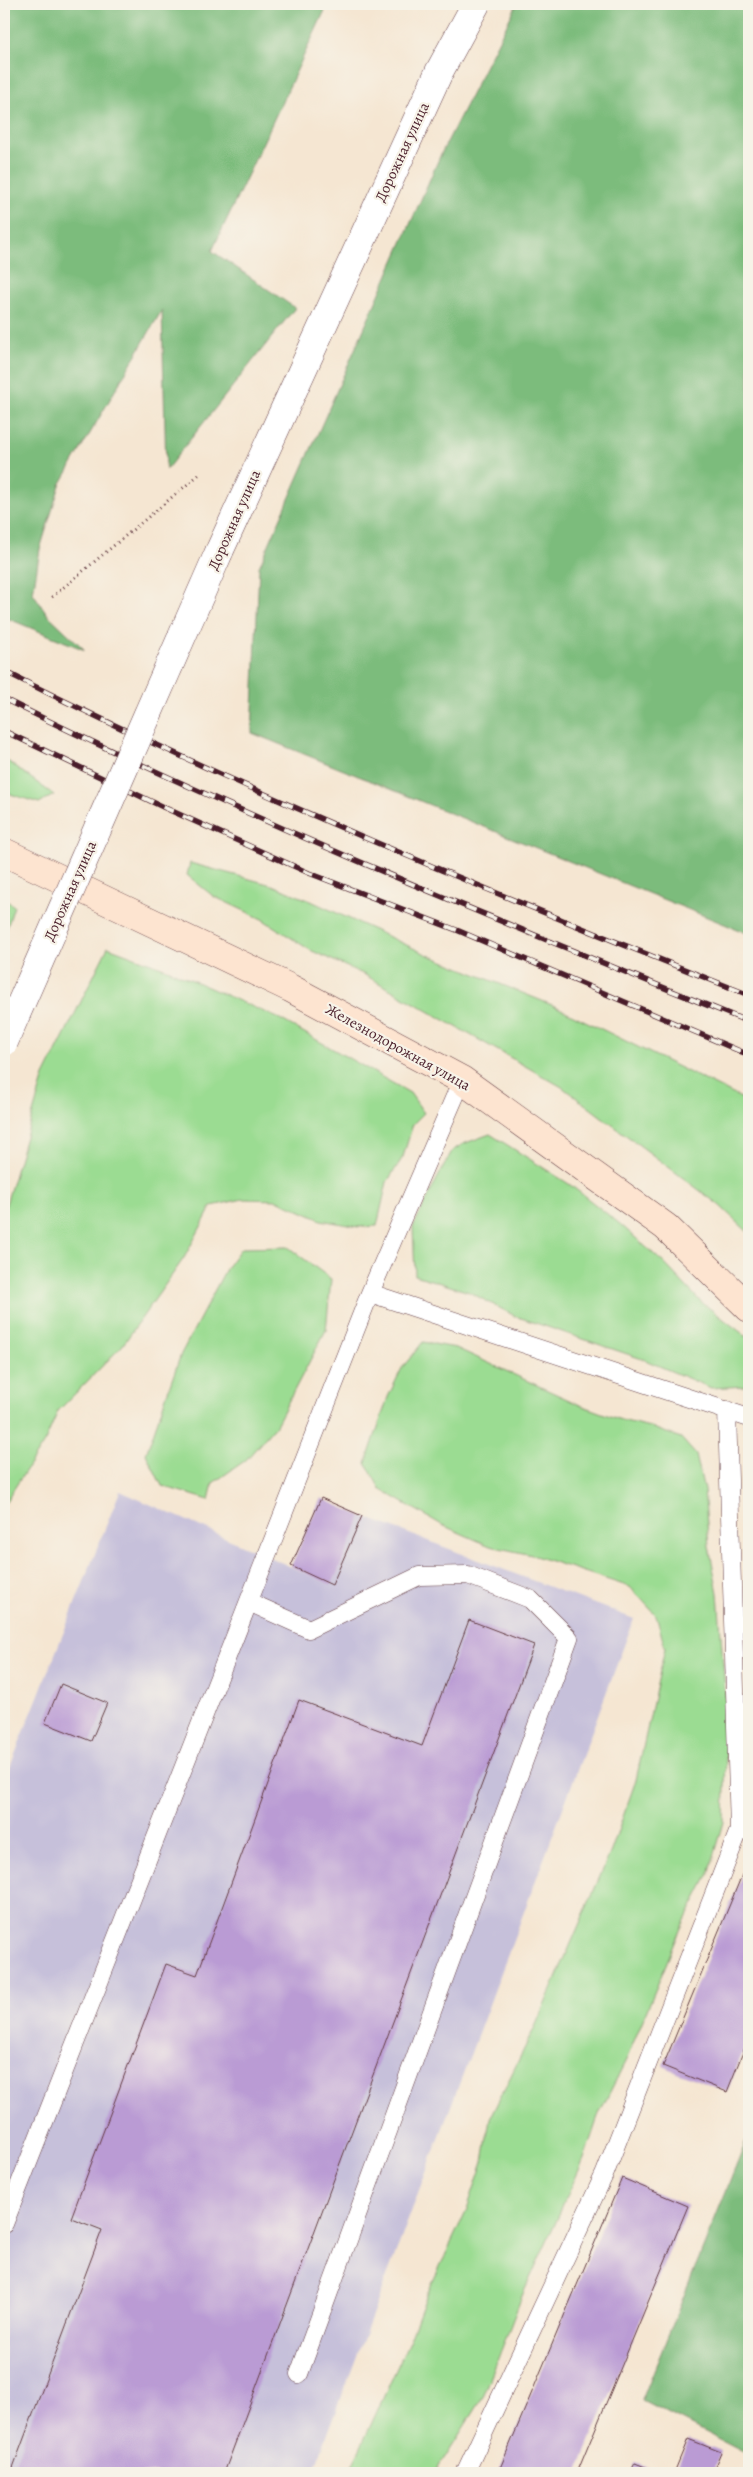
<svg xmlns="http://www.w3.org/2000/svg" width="753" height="2477" font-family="Alegreya,serif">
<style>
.industrial{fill:#c6c0da}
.green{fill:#9bdc92;stroke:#727e5e}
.forest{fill:#7cbc7c;stroke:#636e54}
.building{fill:#ba9bd4}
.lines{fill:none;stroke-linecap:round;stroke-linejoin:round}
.lane-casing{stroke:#643d44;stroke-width:19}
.street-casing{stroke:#643d44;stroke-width:29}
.secondary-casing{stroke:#643d44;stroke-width:29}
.path{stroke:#643d44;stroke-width:3;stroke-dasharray:1 4;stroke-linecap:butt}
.lane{stroke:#fff;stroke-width:18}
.street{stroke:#fff;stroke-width:28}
.secondary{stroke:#fde4d0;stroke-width:28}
.rail-casing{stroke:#4a1f2b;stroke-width:5.5}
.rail{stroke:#f7f3e8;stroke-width:4;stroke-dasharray:11;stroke-linecap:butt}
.street-bridge-casing{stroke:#643d44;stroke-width:29;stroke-linecap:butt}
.street-bridge{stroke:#fff;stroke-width:28}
.labels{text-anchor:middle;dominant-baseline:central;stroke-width:4.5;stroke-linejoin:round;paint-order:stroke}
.street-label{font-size:15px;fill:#4a1f2b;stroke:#f7f3e8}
</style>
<rect width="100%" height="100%" fill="#f7f3e8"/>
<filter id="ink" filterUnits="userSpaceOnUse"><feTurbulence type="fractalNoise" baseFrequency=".02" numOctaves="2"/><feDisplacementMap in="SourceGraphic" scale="10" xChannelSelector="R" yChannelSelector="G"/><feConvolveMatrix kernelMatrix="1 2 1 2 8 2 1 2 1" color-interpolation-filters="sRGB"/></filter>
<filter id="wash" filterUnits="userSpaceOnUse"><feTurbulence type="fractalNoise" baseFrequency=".0096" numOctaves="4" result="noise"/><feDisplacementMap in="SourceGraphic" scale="20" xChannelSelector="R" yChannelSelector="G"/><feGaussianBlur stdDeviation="1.12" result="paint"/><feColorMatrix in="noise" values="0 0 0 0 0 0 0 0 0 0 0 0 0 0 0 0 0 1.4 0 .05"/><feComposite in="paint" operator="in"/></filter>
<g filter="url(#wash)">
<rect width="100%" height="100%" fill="#f5e6d2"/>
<path class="industrial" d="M120,1491L332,1585L362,1516L634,1619L313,2473H4V1782Z"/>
<path class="green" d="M4,760L9,762L54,795L39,803L4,792Z
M190,863L272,885L311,901L426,954L557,1007L749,1102V1233L719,1205L562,1087L365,975L310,950L262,919L213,896L187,875Z
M4,899L14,906L4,937Z
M108,947L167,969L280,1019L410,1093L424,1113L413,1124L403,1157L387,1182L377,1226L359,1227L321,1220L277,1200L243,1199L212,1206L184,1258L122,1346L58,1411L45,1441L4,1504V1211L44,1076Z
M490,1134L569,1184L620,1224L664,1263L700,1301L747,1337L749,1342V1381L745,1386L711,1388L645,1360L515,1316L469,1292L415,1275L413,1227L437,1179L452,1151L463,1144Z
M288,1247L331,1279L326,1330L276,1425L246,1460L213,1483L209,1500L162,1486L146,1454L181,1354L227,1267L241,1248Z
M423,1342L456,1348L580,1405L621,1420L650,1427L681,1438L696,1455L704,1490L709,1546L718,1593L727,1719L724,1822L709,1874L681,1928L627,2058L599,2114L584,2159L522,2296L484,2395L435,2473H349L410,2339L427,2294L467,2209L483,2162L490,2118L535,2027L611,1851L636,1780L665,1648L656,1615L630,1587L532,1555L490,1546L442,1525L380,1489L366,1463L388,1397L402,1368Z"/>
<path class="forest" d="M4,4H328L212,251L295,308L166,470L162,310L60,485L40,549L33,593L48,615L85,650L4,617Z
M517,4H749V934L252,733L259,567L441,154Z
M749,2134V2455L642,2400Z"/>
<g id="blocks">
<path class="building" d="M321,1498L362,1516L332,1585L291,1566Z
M469,1620L534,1645L224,2473H11L102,2230L71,2218L166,1964L197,1975L299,1700L422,1746Z
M61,1684L107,1703L91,1741L45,1723Z
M749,1858V2037L727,2092L663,2066Z
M622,2178L688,2206L577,2473H498Z
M688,2439L721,2452L712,2473H674Z
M635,2463L661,2473H630Z"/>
</g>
</g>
<g filter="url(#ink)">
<use href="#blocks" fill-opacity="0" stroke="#643d44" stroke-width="1"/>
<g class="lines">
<defs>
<path id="lane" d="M370,1293L749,1418
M249,1602L309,1629L419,1576L468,1575L530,1599L569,1638L299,2374
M4,2224L370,1293L462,1080
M465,2473L605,2173L739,1830L727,1410"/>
<path id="street" d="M219,552L439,72L476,4"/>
<path id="secondary" d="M4,852L290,988L462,1080L666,1227L749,1308"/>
</defs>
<use href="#lane" class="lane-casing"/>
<use href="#street" class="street-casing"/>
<use href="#secondary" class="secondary-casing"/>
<path class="path" d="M52,597L201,473"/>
<use href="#lane" class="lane"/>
<use href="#street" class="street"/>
<use href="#secondary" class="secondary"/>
<defs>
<path id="rail" d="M4,671C246,793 498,895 749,995
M4,699C247,819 498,921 749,1022
M4,731L163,807L309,873L459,931L749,1055"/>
</defs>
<use href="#rail" class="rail-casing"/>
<use href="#rail" class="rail"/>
<defs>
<path id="street-bridge" d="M4,1042L219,552"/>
</defs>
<use href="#street-bridge" class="street-bridge-casing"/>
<use href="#street-bridge" class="street-bridge"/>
</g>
</g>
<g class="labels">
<g class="street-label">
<text transform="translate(402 152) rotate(-65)">Дорожная улица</text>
<text transform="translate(234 520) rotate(-66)">Дорожная улица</text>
<text transform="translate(70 891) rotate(-66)">Дорожная улица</text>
<text transform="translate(398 1047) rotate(29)">Железнодорожная улица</text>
</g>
</g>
<rect width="753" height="2477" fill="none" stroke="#f7f3e8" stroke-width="20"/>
</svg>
